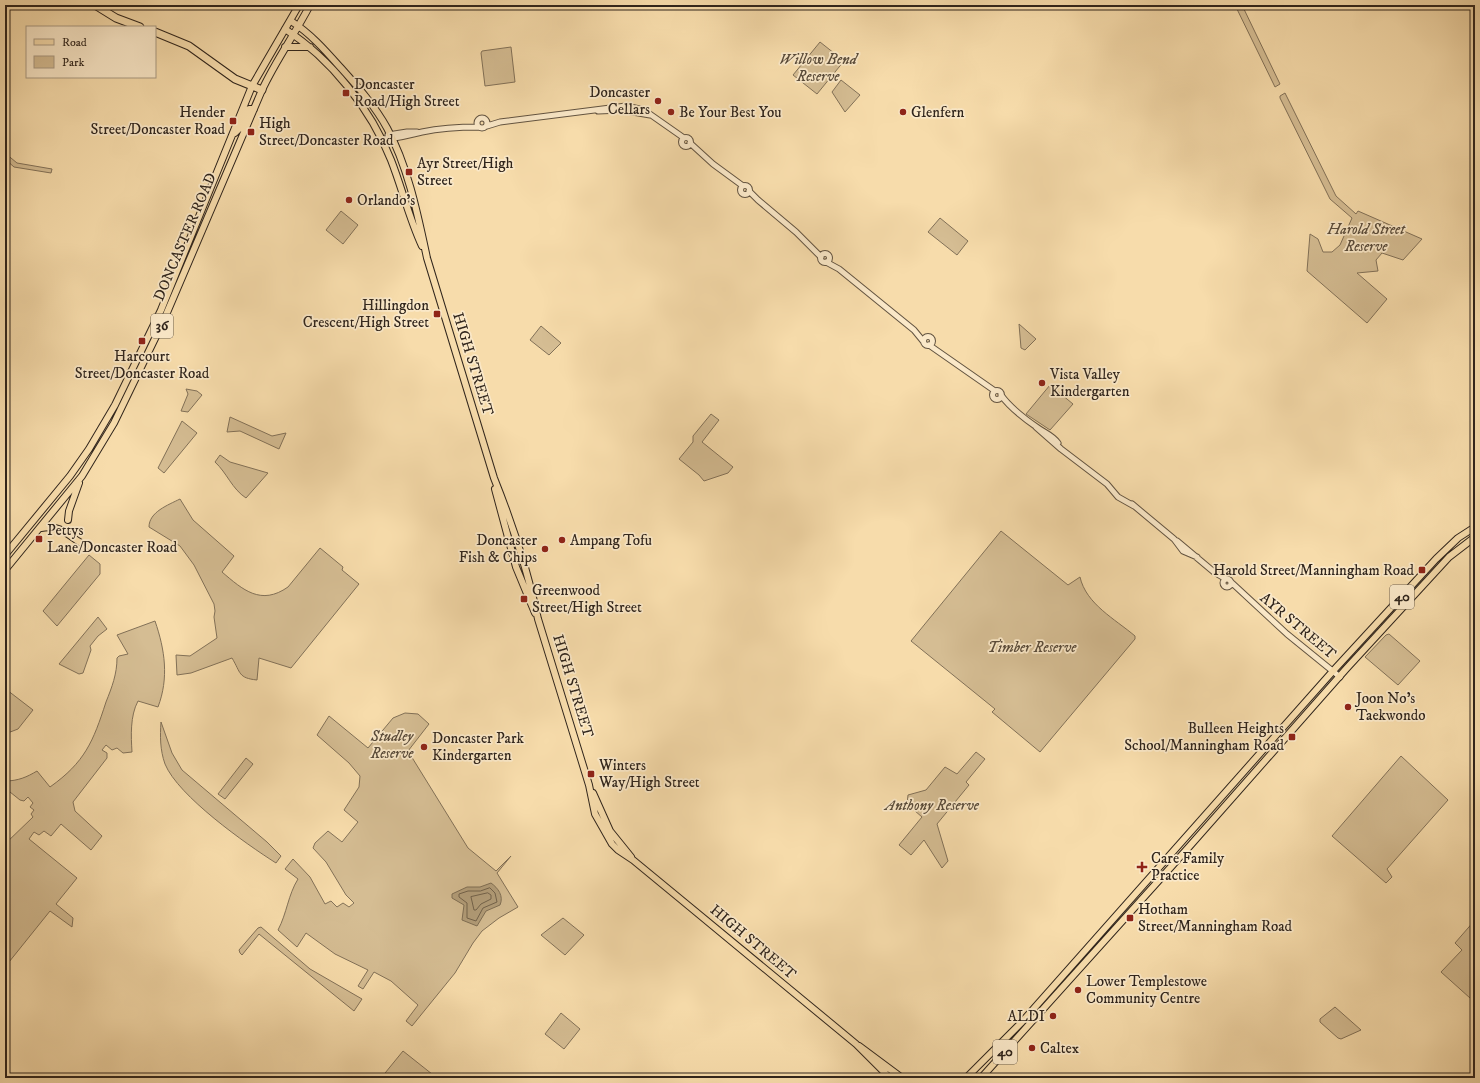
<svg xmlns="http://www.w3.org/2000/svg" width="1480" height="1083" font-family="'IM FELL DW Pica',serif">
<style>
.green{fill:#d5bd93;stroke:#827158}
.water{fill:#b39e7a;stroke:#7f6e54}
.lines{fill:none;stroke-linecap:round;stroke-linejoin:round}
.shore{stroke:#72624b;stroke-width:1}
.minor-casing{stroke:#625340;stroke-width:7}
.major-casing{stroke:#30251c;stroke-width:8}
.highway-casing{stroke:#30251c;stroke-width:9}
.minor{stroke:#fae8c8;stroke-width:5}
.major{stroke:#f7dcab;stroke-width:6}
.highway{stroke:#f7dcab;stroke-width:7}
.poi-dot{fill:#8f2418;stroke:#fae8c8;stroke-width:1.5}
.labels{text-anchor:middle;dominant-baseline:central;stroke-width:3.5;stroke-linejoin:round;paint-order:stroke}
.shield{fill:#fae8c8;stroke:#6d6050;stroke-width:1}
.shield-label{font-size:14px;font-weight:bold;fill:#30251c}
.park-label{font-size:15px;font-style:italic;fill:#594b3a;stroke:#fae8c8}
.poi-label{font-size:15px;fill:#30251c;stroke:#fae8c8;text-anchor:start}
.street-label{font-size:15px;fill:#30251c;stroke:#fae8c8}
</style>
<rect width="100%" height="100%" fill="#f7dcab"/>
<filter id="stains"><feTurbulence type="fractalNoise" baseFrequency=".005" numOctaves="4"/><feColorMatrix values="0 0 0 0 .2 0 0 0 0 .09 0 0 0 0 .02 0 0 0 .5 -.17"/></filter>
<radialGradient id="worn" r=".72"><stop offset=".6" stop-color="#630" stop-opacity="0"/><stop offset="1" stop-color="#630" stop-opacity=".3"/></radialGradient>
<path class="green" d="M1235,5H1242L1280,84L1275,87Z
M820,42L844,61L817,94L793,75Z
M511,47L515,82L485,86L481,53L482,51Z
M841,80L860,95L845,112L832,92Z
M1285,93L1336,196L1356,214L1358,211L1422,239L1403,260L1382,253L1376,260L1378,271L1357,273L1387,299L1367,323L1307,271L1310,234L1318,239L1323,252H1332L1340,245L1352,218L1330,199L1280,98V96Z
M5,153L17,163L52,169L51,173L14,167L5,159Z
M341,211L358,225L343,244L326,230Z
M940,218L968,241L957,255L928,232Z
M1019,324L1036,339L1025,350L1021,348Z
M541,326L561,343L549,355L530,340Z
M1050,385L1073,404L1050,430L1026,414Z
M186,389L197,391L202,395L188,412L181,411L188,394Z
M711,414L719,420L702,442L733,467L728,473L704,481L699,475L679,459L693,442V436Z
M230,417L272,436L286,433L279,449L240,431L227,432Z
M182,421L197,433L164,473L158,468Z
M220,455L230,462L268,473L246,498C232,489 227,473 215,462Z
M180,499L193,520L234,556L222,572C243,590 261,606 288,587L320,548L343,567L342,570L359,584L291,668L259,658L257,680C238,678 241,673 232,658L191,673L177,675L176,655L190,656L217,638L214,617L215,611L214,604L194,565L180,546L149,527C149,512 168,505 180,499Z
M1001,531L1068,585L1080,577C1086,604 1115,619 1135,636V639L1040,752L992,712L995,709L911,641Z
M89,555L100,564V574L57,626L43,611Z
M98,617L107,629L98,636L90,646L91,650L83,673L79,674L59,664Z
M155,621C165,650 169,678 158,707L138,701C130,716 131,736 132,752L123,753L117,748L112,750L106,745L102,750L107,753V758L73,802L75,811L102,836L91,850L61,824L51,836L44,831L39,835L34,832L29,839L77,878L56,904L73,918L72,927L50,911L5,967V844L33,817L31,814L34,810L30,807L33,803L28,797L24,801L20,800L5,788V781C18,781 27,777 37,771L50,787C85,762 93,742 106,702C112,687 117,674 117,658L119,656L128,654L117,635Z
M1389,634L1420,661L1398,685L1365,657L1386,635Z
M7,690L33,710L18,729L5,734V693Z
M405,713L418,714L429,724L408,751L468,848L496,871L511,856L497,873L518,907L499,918L482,931L473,943L455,973L412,1026L406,1021L418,1005L391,981L374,972L363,989L358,986L368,970L335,954L306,933L297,947L278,930C287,913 288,895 298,879L285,869L293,859L310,877L325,904L331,901L337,907L343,903L349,907L354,903L346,895L326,862L313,848L315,843L328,831L342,842L358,822L344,810L359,787L360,776L349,763L317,735L329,716L368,748L393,718Z
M161,722L172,753L182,770L267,842L281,856L276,863C246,844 178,796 165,764C160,750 160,736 161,722Z
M976,752L985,759L966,782L969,785L937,824L948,861L942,868L924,840L911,855L899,845L922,817L907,804L908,795L926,790L945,767L957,774Z
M1401,756L1448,800L1387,869L1392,877L1386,883L1332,836Z
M246,758L253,764L225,799L218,794Z
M563,918L584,935L565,955L541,935Z
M1475,920V992L1470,998L1441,972L1462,950L1455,943Z
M261,927L310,969L362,999L354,1011L259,934L242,955L240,953L239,950L258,928Z
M1335,1007L1361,1030L1341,1039L1338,1038L1320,1022V1019Z
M561,1013L580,1029L564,1049L545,1034Z
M403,1051L437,1078H381Z"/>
<path class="water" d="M491,883C498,888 504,896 500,905L486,911L477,926L462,920L464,905L452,898V894L467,887H480Z"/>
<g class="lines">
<path class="shore" d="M490,888L495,893L497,902L483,908L476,921L467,918V903L459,897V894L468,891H480Z
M488,893L491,895V899L481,904L476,910H474L471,897Z"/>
<defs>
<path id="minor" d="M598,111L621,110L650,115
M477 123a5 5 0 1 1 10 0a5 5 0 1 1-10 0Z
M487,126L500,122L626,106L644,110L684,138
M388,135L407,132H417
M681.5 142a4.5 4.5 0 1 1 9 0a4.5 4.5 0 1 1-9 0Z
M382,139C396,139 409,135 422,132C441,128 460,127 479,127
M690,143L713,164L743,186
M740.5 190a4.5 4.5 0 1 1 9 0a4.5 4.5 0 1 1-9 0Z
M749,191L758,200L796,232L821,257
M820.5 258a4.5 4.5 0 1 1 9 0a4.5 4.5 0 1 1-9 0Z
M826,262L839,269L914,330L923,341
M923.5 341a4.5 4.5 0 1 1 9 0a4.5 4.5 0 1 1-9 0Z
M929,345L995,391
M992.5 395a4.5 4.5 0 1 1 9 0a4.5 4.5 0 1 1-9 0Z
M1001,395C1010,408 1025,419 1038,428C1045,433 1052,435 1058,443
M1036,427L1061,449L1107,484L1118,497L1134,506
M1132,504L1174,539L1183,551L1197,557
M1177,541L1214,572L1226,579
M1223 583a4 4 0 1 1 8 0a4 4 0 1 1-8 0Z
M1232,583L1287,634L1340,677"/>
<path id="major" d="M291,21C311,34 325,50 341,68C358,87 375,106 387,128C408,166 418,216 427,258L494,478C512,523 528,571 538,619L589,785L595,814L612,844L618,850L633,860L684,902L856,1044L890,1078
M285,29C331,59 371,109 391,160C402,188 409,218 422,246
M285,47H310
M235,133L242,126L249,109H254
M495,489L516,567L535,613
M68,520L69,511L79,483
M41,528C66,523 72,543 89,546
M5,555L70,476L89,449L115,405L161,310L252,86L299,5
M5,570L82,476L114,423L163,322L262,90C276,60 295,34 310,5
M593,793L610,831L631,857
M859,1046L902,1078
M966,1078L1021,1023L1333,671L1436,559L1458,538L1475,527
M981,1078L1188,848L1346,669L1449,557L1475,537"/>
<path id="highway" d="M95,5L116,18L140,27
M155,32L189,46L235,79L262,90"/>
</defs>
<use href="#minor" class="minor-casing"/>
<use href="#major" class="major-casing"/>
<use href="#highway" class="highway-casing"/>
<use href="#minor" class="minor"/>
<use href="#major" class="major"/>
<use href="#highway" class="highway"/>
</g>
<g class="poi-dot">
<rect x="342" y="89" width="8" height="8" rx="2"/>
<circle cx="658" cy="101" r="4"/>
<circle cx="671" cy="112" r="4"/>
<circle cx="903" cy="112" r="4"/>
<rect x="229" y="117" width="8" height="8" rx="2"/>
<rect x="247" y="128" width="8" height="8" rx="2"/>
<rect x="405" y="168" width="8" height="8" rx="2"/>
<circle cx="349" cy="200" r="4"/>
<rect x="433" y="310" width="8" height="8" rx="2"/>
<rect x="138" y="337" width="8" height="8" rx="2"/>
<circle cx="1042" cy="383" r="4"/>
<rect x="35" y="535" width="8" height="8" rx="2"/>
<circle cx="562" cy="540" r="4"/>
<circle cx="545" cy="549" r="4"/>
<rect x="1418" y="566" width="8" height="8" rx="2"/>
<rect x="520" y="595" width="8" height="8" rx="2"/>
<circle cx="1348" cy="707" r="4"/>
<rect x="1288" y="733" width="8" height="8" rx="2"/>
<circle cx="424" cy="747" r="4"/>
<rect x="587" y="770" width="8" height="8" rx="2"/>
<path d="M1140 861h4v4h4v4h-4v4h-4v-4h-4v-4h4z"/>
<rect x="1126" y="914" width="8" height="8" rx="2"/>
<circle cx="1078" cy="990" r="4"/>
<circle cx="1053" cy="1016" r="4"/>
<circle cx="1032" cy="1048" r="4"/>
</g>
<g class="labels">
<g class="shield">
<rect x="151" y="314" width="22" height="24" rx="3"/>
<rect x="1390" y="585" width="24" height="24" rx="3"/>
<rect x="993" y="1040" width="24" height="24" rx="3"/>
</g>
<g class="shield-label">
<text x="162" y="326">36</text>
<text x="1402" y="597">40</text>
<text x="1005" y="1052">40</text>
</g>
<g class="park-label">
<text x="818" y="59">Willow Bend<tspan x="818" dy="17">Reserve</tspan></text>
<text x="1366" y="229">Harold Street<tspan x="1366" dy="17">Reserve</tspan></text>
<text x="1032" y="647">Timber Reserve</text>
<text x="392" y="736">Studley<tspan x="392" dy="17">Reserve</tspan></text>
<text x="932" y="805">Anthony Reserve</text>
</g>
<g class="poi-label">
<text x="354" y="84">Doncaster<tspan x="354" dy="17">Road/High Street</tspan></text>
<text x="650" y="92" text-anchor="end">Doncaster<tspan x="650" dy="17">Cellars</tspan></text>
<text x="225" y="112" text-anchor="end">Hender<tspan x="225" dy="17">Street/Doncaster Road</tspan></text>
<text x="679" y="112">Be Your Best You</text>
<text x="911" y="112">Glenfern</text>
<text x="259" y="123">High<tspan x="259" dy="17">Street/Doncaster Road</tspan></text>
<text x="417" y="163">Ayr Street/High<tspan x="417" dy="17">Street</tspan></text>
<text x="357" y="200">Orlando's</text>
<text x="429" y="305" text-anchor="end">Hillingdon<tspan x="429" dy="17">Crescent/High Street</tspan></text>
<text x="142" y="356" text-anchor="middle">Harcourt<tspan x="142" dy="17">Street/Doncaster Road</tspan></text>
<text x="1050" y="374">Vista Valley<tspan x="1050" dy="17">Kindergarten</tspan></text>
<text x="47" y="530">Pettys<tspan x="47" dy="17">Lane/Doncaster Road</tspan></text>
<text x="537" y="540" text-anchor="end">Doncaster<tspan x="537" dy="17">Fish &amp; Chips</tspan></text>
<text x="570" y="540">Ampang Tofu</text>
<text x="1414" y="570" text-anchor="end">Harold Street/Manningham Road</text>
<text x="532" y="590">Greenwood<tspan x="532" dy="17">Street/High Street</tspan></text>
<text x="1356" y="698">Joon No's<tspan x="1356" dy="17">Taekwondo</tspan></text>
<text x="1284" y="728" text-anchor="end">Bulleen Heights<tspan x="1284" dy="17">School/Manningham Road</tspan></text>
<text x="432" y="738">Doncaster Park<tspan x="432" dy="17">Kindergarten</tspan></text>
<text x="599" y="765">Winters<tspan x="599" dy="17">Way/High Street</tspan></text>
<text x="1151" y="858">Care Family<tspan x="1151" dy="17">Practice</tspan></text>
<text x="1138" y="909">Hotham<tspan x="1138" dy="17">Street/Manningham Road</tspan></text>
<text x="1086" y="981">Lower Templestowe<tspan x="1086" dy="17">Community Centre</tspan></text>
<text x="1045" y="1016" text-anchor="end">ALDI</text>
<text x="1040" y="1048">Caltex</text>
</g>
<g class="street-label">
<text transform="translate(185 237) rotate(-67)">DONCASTER ROAD</text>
<text transform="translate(473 364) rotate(73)">HIGH STREET</text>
<text transform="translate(1298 626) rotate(40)">AYR STREET</text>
<text transform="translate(573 686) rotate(73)">HIGH STREET</text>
<text transform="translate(753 942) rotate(40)">HIGH STREET</text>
</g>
</g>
<rect width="1480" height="1083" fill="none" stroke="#f7dcab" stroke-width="20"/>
<rect x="6" y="6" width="1468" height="1071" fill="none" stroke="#30251c" stroke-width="2"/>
<rect x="10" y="10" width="1460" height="1063" fill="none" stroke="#30251c"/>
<rect x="26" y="26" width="130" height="52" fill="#fae8c8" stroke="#a99a83"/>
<rect x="34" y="39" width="20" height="6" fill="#f7dcab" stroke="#a99a83"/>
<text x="62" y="46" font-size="12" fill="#30251c">Road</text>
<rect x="34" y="56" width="20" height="12" fill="#d5bd93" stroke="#a99a83"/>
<text x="62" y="66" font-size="12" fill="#30251c">Park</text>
<rect width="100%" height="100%" filter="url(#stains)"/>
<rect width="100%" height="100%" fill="url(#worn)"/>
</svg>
